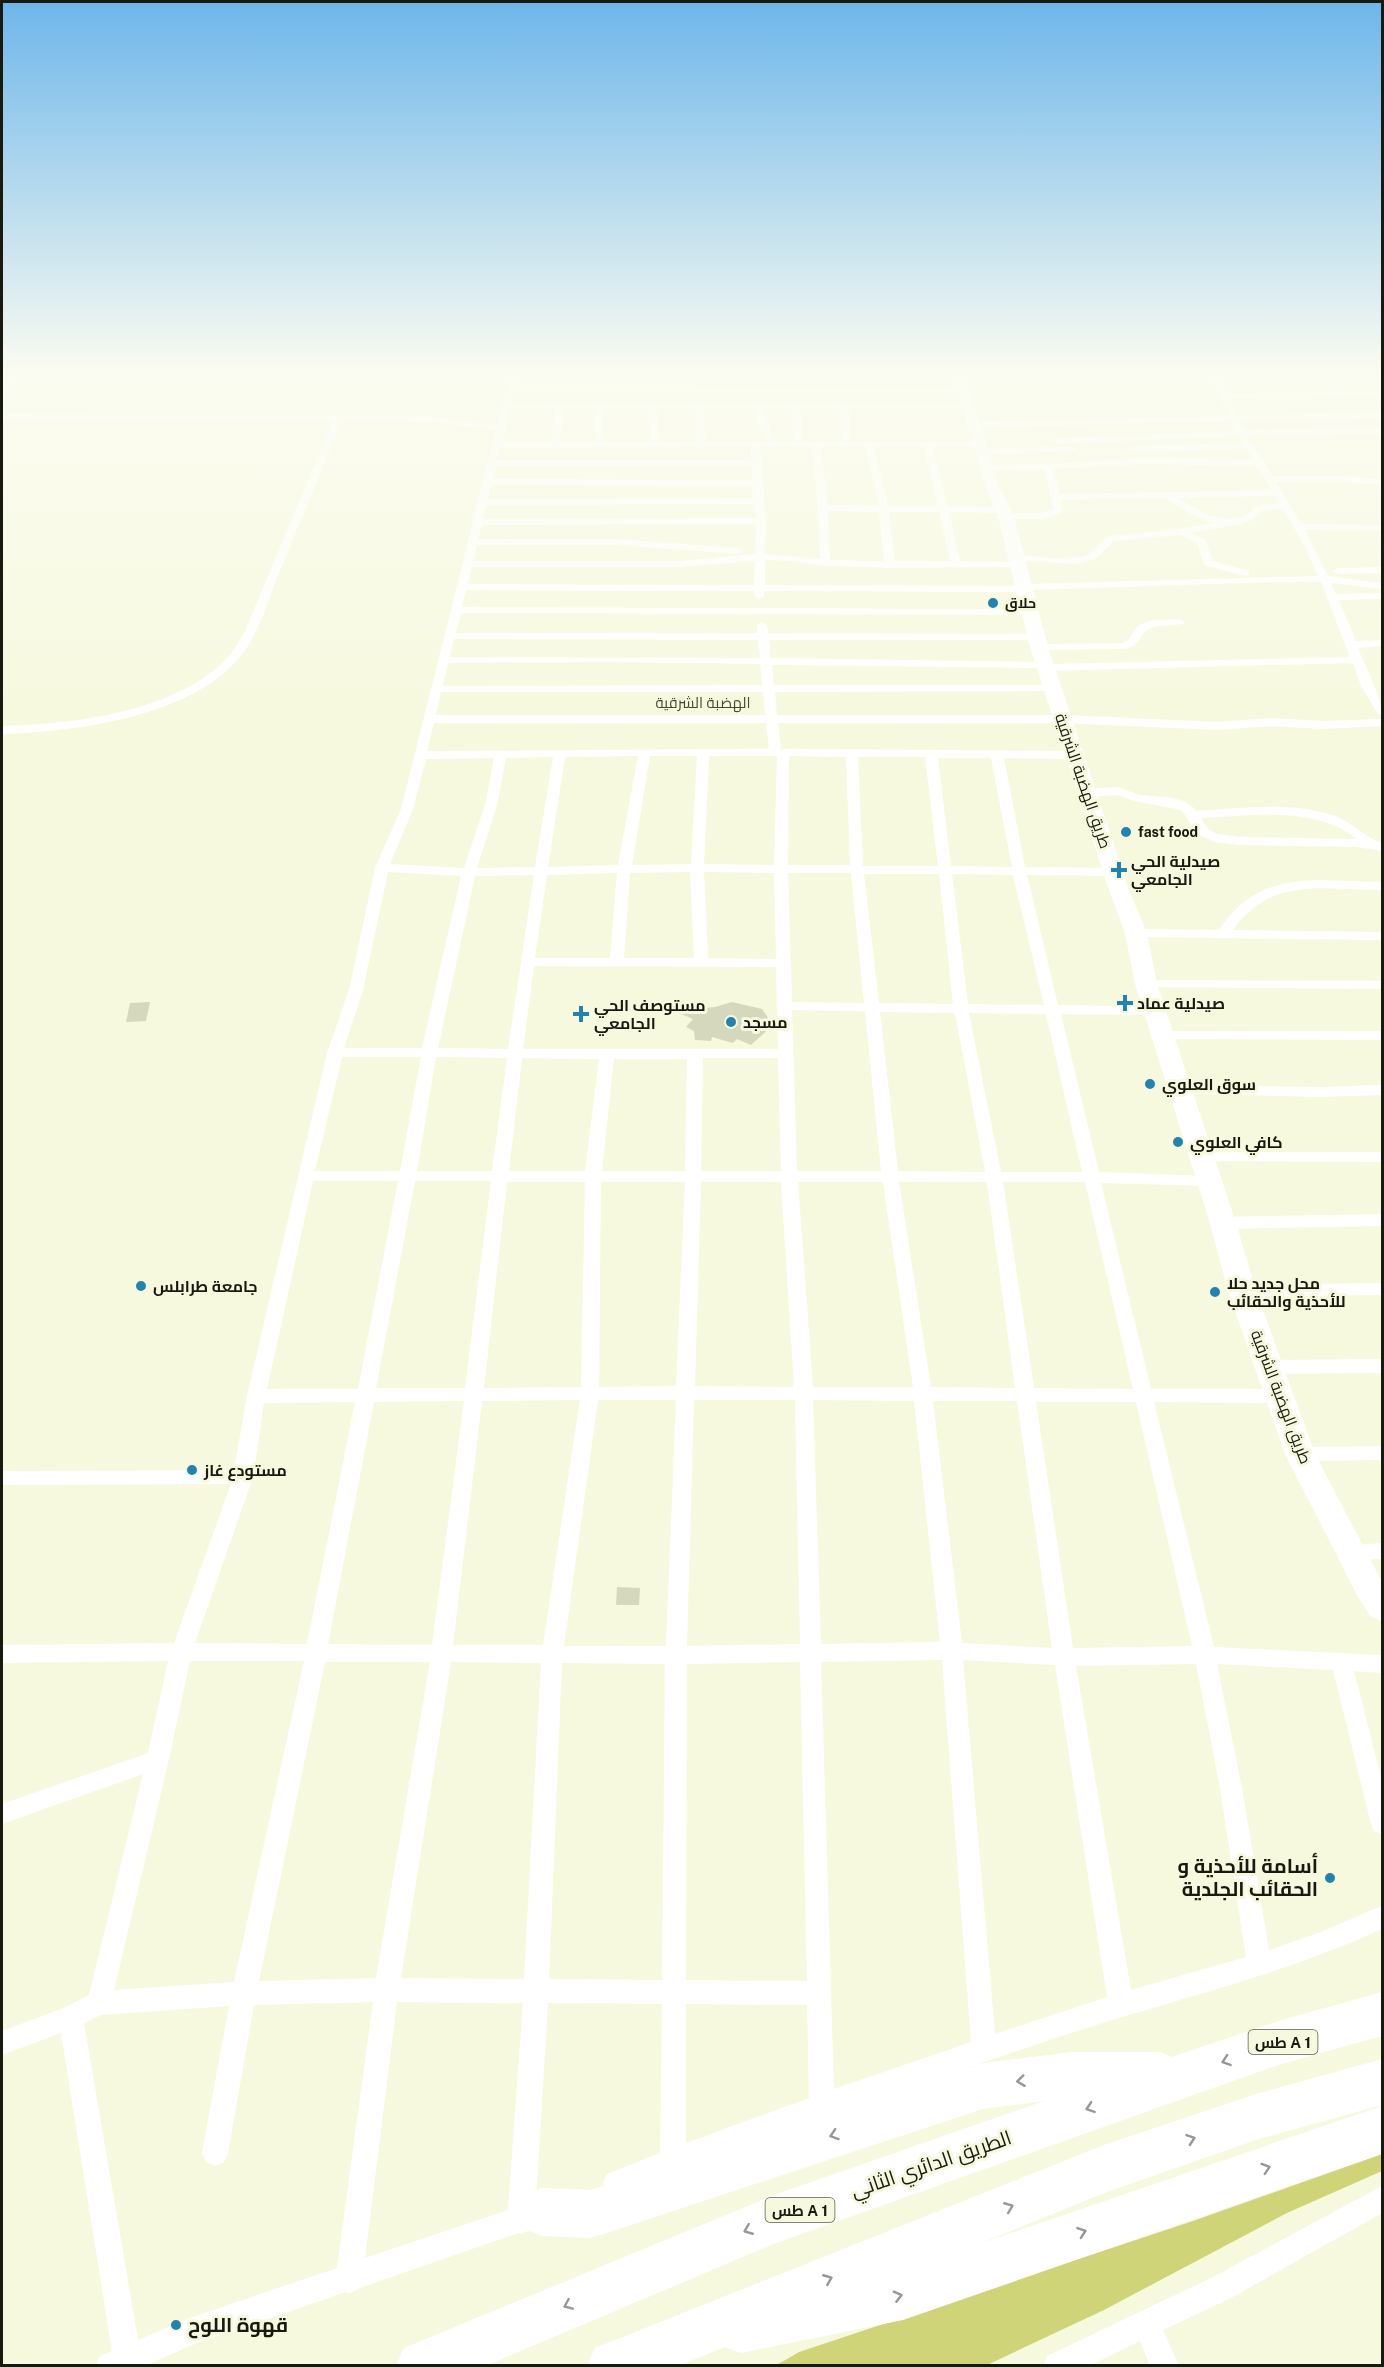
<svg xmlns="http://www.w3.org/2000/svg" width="1384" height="2367" font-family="'Public Sans',Cairo,sans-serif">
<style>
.green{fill:#d0d478}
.building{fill:#d6d8be}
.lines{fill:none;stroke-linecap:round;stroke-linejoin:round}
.street{fill:#fff;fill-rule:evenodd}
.primary{fill:#fff;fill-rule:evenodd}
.highway{fill:#fff;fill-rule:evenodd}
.oneway{stroke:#979893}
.poi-dot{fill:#2183ae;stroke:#f7f9df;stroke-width:2}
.labels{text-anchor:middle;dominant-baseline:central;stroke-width:6;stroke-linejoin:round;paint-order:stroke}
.far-poi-label{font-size:14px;font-weight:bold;fill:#18190f;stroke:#f7f9df;text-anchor:start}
.far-neighbourhood-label{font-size:15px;fill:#464832;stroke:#f7f9df}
.shield{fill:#f7f9df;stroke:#5b5c4d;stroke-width:1.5}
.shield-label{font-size:15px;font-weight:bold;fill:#18190f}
.street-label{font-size:16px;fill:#18190f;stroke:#f7f9df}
.poi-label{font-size:16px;font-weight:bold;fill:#18190f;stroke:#f7f9df;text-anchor:start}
.near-poi-label{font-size:20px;font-weight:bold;fill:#18190f;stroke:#f7f9df;text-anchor:end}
.near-street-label{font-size:20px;fill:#18190f;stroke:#f7f9df}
</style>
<rect width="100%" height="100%" fill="#f7f9df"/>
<path class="green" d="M1382,2154V2171L1287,2213L1104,2310L987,2365L775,2366L799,2352L1193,2221Z"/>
<path class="building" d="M150,1002L146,1021L126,1022L130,1003Z
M732,1002L762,1009L773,1025L751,1045L737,1039L733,1043L712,1037L711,1041L695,1040L694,1031L686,1027L693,1019L674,1011L715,1007Z
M617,1587L640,1588L639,1605H616Z"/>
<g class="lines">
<path class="street" d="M13,374H21L5,395H2V388Z
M510,374H570L566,377H517L515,385L967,389L968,391L964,394L514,391L511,402L972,403L973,405L969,408H849L850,442H984L986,444L981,447H933L947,506L1002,507L1007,510L1002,513L949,512L960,561L1018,562L1022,563V567L890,568L825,566L793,561L765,560V585L1019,586L1023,584L1318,576L1304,545L1282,508L1263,510L1250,521L1241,524L1191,533L1205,539L1213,561L1249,571V575L1245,576L1204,565L1197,543L1180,535L1114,541L1096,559L1076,564L1012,560L1011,558L1016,555L1055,558L1083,557L1088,555L1108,536L1180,529L1213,523L1191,514L1166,498L1061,500L1062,513L1042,519H1003V515L1006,514L1041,513L1054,509L1044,470H988L985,469V465L1048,464L1146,458L1254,460L1247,449L1131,452L1126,449L1131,446L1244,443L1239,436L1059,444L1054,441L1059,438L1236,431L1231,421L975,428L971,425L975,422L1228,416L1209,374H1217L1226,393L1382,391V396L1229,398L1237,416L1382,412V418L1240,421L1245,430L1382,428V434L1248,436L1273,476H1343L1382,479V485L1343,482H1276L1301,524L1382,525V531L1305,530L1328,576L1382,583V589L1331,583L1336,594L1382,593V599L1339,600L1356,641L1382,640V646L1358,648C1365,666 1382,698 1382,715L1378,714L1361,686L1353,663L1046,671L1041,668L772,665L774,685H1053L1059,688L1053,691L775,692L777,715H1062L1218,722L1271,718L1322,721L1382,719V726L1322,729L1271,726L1218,730L1062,723H778L781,749L1076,751L1082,755L1076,759L1004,758L1025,867L1114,868L1121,872L1114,876L1027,875L1058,1005L1156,1007L1163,1011L1156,1015L1061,1014L1099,1172L1209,1176L1215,1177L1217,1181L1215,1185L1209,1186L1101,1183L1151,1389H1278L1285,1391L1287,1396L1285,1401L1278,1403L1154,1402L1214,1647L1382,1655V1673L1354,1671L1382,1781V1834L1374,1831L1371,1824L1333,1670L1217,1664L1242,1788L1269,1950L1318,1933L1382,1906V1929C1285,1974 1180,1998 1077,2031C923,2081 769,2138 616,2196L607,2192L603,2183L607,2174L660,2153L662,2004L548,2003L536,2200L541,2199L550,2203L554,2212L550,2221L521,2234L518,2233L360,2288L349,2294L346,2292L192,2345L145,2366H96L100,2356L112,2351L61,2033L2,2055V2031L64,2008L89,1995L143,1774L2,1824V1804L148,1753L168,1661L2,1663V1645L174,1643L231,1484L2,1485V1471L234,1470L247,1396L327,1053L349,990L375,868L401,809L496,430L431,422L342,421C321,472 300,522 279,573C268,601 259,634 239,658C190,717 73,732 2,734V726C73,724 180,712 230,655C236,648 240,639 245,631L333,421L2,420V414L431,416L497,425ZM510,408H555L551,442H502ZM564,408H596L593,424L597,442H560ZM605,408H648L650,442H606L601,424ZM657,408H696V442H659ZM704,408H753L766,442H705ZM762,408H791L794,442H775ZM800,408H840L841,442H803ZM751,447V460H497L500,448ZM760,447H812L818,508L820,559L765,554L766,521ZM821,447H865L879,506L828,505ZM874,447H924L938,506H888ZM1146,464L1257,466L1272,490L1060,494L1053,469ZM496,466H751L752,480L493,479ZM491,485L752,486L753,498L488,499ZM1275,496L1279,503L1256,506L1244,517L1227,519L1208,515L1177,498ZM754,504L756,518L483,519L487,505ZM828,511L879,512L884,561L830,560ZM889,512H939L950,561H895ZM756,524L755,554L679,561H473L477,545H617L739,554L744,551L739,548L617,539H478L482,525ZM755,561L754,585L468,584L472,567H679ZM1272,582H1321L1350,657L1050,664L1045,662L771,658L769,640H1037L1043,637L1037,634L768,633L767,625L762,622L757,625V633H456L461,613L1031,615L1036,612L1031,609L462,607L466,590L754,591V596L759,599L764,596V591L1025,592L1030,590ZM454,639L758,640L760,658L450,657ZM607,662L760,664L762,685L443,686L448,663ZM441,692H763L765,715H436ZM434,723H766L769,749L427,751ZM638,756L618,865L548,867L565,757ZM650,756H697L691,864L632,865ZM709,756H777L774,865L704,864ZM789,756L846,757L850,865H788ZM553,757L535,867L477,868L497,805L506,758ZM858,757H925L938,866H863ZM494,758L485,805L464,868L390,864L413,809L426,759ZM938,758H991L1012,867L951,866ZM388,872L461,876L422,1048H344L363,990ZM690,872L694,958H624L630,873ZM704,872L774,873L776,959L708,958ZM617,873L610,958H535L547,875ZM788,873H851L864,1003L792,1002ZM864,874H939L953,1004L879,1003ZM952,874L1013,875L1044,1005L968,1004ZM534,875L508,1049L438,1048L475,876ZM534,966L776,967L778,1049H523ZM792,1010L865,1011L881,1171H797ZM880,1012L955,1013L985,1172L898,1171ZM969,1013L1046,1014L1082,1172H1001ZM342,1057H421L400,1171H315ZM436,1057L507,1058L492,1171H417ZM522,1058L599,1059L585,1171H509ZM703,1058H778L781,1171H701ZM614,1059H687L685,1171H602ZM313,1181H398L358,1389H267ZM415,1181H491L465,1388H376ZM507,1182H585L581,1387L484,1388ZM601,1182H685L676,1386L599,1387ZM701,1182H781L794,1387L695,1386ZM798,1182H883L913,1387H813ZM899,1182H987L1015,1388L931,1387ZM1003,1182H1085L1133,1389L1034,1388ZM580,1400L543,1645H453L482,1401ZM598,1400H676L666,1646H564ZM694,1400H795L800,1644L687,1646ZM813,1400L914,1401L940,1642L821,1644ZM464,1401L432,1645L328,1644L374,1402ZM933,1401H1017L1052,1648L962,1643ZM355,1402L307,1644L195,1643L253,1477L264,1403ZM1036,1402H1136L1192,1646L1073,1648ZM942,1660L971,2042L834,2089L821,1662ZM963,1660L1055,1665L1107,1997L995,2034ZM190,1661H304L234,1982L114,1990L169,1759ZM325,1662H430L376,1978L259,1981ZM451,1662L541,1663L524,1979L401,1978ZM800,1662L807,1981L686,1980L687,1664ZM562,1663L665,1664L662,1980L549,1979ZM1196,1664L1220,1788L1246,1957L1131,1990L1076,1666ZM373,2002L337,2268L190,2318L138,2340L84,2023L101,2015L229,2006L202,2153L206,2162L215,2166L224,2162L228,2153L254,2005ZM397,2002L523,2003L508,2210L365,2258ZM686,2004L807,2005L809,2098L686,2143Z
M743,374H963V375L959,378L747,377Z
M1373,374H1381L1382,383H1379Z
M1072,446L1075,447V451L983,455L978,452L983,449Z
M1382,567V573L1338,574L1333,571L1338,568Z
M1179,619L1184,622L1183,624C1173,626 1156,624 1147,630C1137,638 1143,644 1125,649L1039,650L1033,647L1039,644L1123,643C1131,639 1131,635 1136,628C1145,618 1167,620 1179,619Z
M1118,787C1124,789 1130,792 1137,794C1154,798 1185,794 1196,811C1242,808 1290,801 1335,816C1351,822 1371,841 1382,843V851L1355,847L1240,845L1214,842L1197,834L1182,810L1134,801L1117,795L1088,797L1082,793L1088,789ZM1252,815C1288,814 1327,815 1357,839L1240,837L1217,834L1207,828L1201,818Z
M1318,880L1382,882V890C1324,890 1272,875 1233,930L1382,932V940L1136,937L1129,933L1136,929L1219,930C1246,891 1272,882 1318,880Z
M1146,980L1382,981V989L1141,987L1139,984L1141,981Z
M1164,1031H1382V1040L1159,1039L1156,1036L1159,1033Z
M1179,1085L1320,1087L1382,1085V1095L1320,1097L1173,1093L1171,1090Z
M1201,1152H1382V1162L1195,1161L1193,1157L1195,1153Z
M1382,1214V1226L1223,1229L1217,1227L1215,1223L1217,1219L1223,1217Z
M1382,1283V1295L1242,1297L1236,1295L1233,1291L1236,1287L1242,1285Z
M1382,1359V1373L1268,1374L1262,1372L1259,1367L1262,1362L1268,1360Z
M1382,1446V1460L1300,1461L1293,1459L1290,1454L1293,1449L1300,1447Z
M1382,1543V1559L1351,1560L1344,1558L1341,1552L1344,1546Z
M1382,2186V2213L1231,2298L1163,2330L1179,2366H1150L1140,2341L1089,2366H1043L1047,2356L1211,2278Z"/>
<path class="primary" d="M953,374H965L999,485L1014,517L1048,647L1129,890L1147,933L1157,984L1236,1223L1256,1291L1315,1454L1382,1582V1621L1371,1617L1358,1597L1285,1454L1228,1291L1210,1223L1135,984L1125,933L1109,890L1030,647L998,517L985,485Z"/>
<path class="highway" d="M1382,1992V2036L1278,2065L776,2243L485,2366H396L404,2348L774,2195L1044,2101L983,2109L591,2238L542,2236L525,2229L518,2212L525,2195L542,2188L591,2190L983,2063L1072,2052H1160L1172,2057L1278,2021Z
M1382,2059V2105L1259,2139L1104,2193L979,2244L1382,2106V2154L903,2320L741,2353L725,2347L678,2366H587L595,2348L1104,2145L1259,2093Z"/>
</g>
<defs><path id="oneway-chevron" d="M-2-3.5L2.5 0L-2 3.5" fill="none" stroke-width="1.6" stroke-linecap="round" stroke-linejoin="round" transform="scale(1.5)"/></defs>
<g class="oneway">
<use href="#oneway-chevron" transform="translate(1226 2061) rotate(161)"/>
<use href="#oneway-chevron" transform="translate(1021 2081) rotate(173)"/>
<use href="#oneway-chevron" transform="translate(1090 2108) rotate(161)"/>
<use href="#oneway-chevron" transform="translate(834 2135) rotate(162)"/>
<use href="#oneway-chevron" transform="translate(1191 2139) rotate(-19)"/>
<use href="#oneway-chevron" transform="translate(1266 2168) rotate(-18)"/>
<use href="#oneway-chevron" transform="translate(1009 2207) rotate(-22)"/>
<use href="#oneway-chevron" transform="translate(748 2230) rotate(158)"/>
<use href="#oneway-chevron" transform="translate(1082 2232) rotate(-19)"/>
<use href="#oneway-chevron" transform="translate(828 2279) rotate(-22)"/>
<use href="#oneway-chevron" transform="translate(898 2296) rotate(-14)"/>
<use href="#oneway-chevron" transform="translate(568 2305) rotate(157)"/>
</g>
<linearGradient id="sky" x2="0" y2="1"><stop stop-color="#6db6ea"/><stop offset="0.53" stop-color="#fbfcf1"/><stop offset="1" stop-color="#fbfcf1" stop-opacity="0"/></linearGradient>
<rect width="1384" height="705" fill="url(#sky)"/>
<g class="poi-dot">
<circle cx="993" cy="603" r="6"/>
<circle cx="1126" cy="832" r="6"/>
<path d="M1116 861h6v6h6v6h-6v6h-6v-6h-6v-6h6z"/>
<path d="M1122 994h6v6h6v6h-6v6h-6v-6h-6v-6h6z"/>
<path d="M578 1005h6v6h6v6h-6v6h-6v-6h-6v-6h6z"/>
<circle cx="731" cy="1022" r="6"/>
<circle cx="1150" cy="1084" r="6"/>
<circle cx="1178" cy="1142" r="6"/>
<circle cx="141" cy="1286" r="6"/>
<circle cx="1215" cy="1292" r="6"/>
<circle cx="192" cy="1470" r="6"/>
<circle cx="1330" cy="1878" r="6"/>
<circle cx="176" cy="2325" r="6"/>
</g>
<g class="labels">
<g class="far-poi-label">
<text x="1005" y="603">حلاق</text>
<text x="1138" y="832">fast food</text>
</g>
<g class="far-neighbourhood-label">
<text x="703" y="702">الهضبة الشرقية</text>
</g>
<g class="shield">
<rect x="1248.5" y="2030" width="69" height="24" rx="4.5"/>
<rect x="765.5" y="2198" width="69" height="24" rx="4.5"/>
</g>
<g class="shield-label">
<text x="1283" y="2042">طس A 1</text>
<text x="800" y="2210">طس A 1</text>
</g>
<g class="street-label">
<text transform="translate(1083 781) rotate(71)">طريق الهضبة الشرقية</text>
<text transform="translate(1281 1397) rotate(69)">طريق الهضبة الشرقية</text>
</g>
<g class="poi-label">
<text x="1131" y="861">صيدلية الحي<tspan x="1131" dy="18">الجامعي</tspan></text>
<text x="1137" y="1003">صيدلية عماد</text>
<text x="594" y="1005">مستوصف الحي<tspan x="594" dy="18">الجامعي</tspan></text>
<text x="743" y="1022">مسجد</text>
<text x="1162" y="1084">سوق العلوي</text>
<text x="1190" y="1142">كافي العلوي</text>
<text x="1227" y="1283">محل جديد حلا<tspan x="1227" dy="18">للأحذية والحقائب</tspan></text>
<text x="153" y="1286">جامعة طرابلس</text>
<text x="204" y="1470">مستودع غاز</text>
</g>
<g class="near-poi-label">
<text x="1318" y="1866">أسامة للأحذية و<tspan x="1318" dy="23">الحقائب الجلدية</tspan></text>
<text x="188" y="2325" text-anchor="start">قهوة اللوح</text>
</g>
<g class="near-street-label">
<text transform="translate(931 2164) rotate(-19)">الطريق الدائري الثاني</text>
</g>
</g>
<rect width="1384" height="2367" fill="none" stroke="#18190f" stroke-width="6"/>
</svg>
